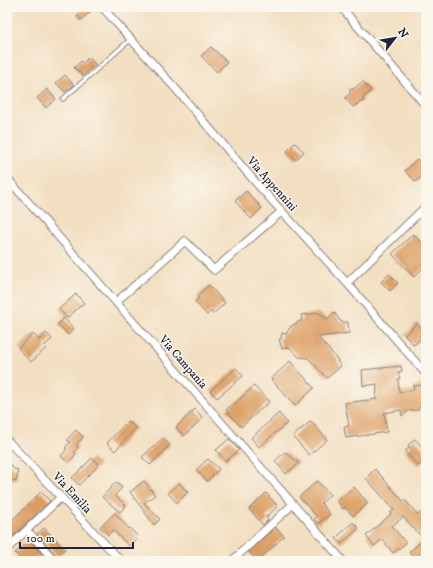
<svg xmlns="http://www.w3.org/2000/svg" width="433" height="568" font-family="'IM FELL DW Pica',serif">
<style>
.building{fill:#db9c61}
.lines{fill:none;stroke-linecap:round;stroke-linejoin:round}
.service-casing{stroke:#8a807e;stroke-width:5.5}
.minor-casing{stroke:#8a807e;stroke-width:9}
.service{stroke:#fff;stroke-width:3.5}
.minor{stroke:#fff;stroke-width:7}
.labels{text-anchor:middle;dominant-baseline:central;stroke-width:3;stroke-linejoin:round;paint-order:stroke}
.street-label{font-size:12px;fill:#22223b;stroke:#fbf7ec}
</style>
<rect width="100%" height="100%" fill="#fbf7ec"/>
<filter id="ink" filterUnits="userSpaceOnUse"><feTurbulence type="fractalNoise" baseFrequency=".025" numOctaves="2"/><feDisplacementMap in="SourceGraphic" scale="8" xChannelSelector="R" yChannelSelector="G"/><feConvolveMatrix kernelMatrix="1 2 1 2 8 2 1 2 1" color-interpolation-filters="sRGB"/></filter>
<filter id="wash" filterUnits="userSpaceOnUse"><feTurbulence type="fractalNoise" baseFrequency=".012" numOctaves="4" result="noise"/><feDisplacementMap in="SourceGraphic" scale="16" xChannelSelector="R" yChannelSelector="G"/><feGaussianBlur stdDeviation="0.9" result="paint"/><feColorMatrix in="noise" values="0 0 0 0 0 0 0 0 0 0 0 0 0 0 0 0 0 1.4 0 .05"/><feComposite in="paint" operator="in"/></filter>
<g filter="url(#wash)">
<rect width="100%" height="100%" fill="#f2dec0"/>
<g id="blocks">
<path class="building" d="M85,7H96L81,20L77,15Z
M211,47L227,62L217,72L201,56Z
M89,57L95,64L83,76L74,68L81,61L83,63Z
M65,75L74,85L65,92L56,83Z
M362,81L371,91L363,98V102H360L353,107L345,98L350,93V89H354Z
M47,89L56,99L46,108L37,98Z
M295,143L304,152L296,160L287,151Z
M417,159L426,168V172L416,182L405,171Z
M246,191L262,208L251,219L235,201Z
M413,234L426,247V265L414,277L392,254Z
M389,274L398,283L390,291L381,282Z
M209,285L225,303L213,314L211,311L207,315L195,302L199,298L197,296Z
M76,294L84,303L67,318L59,309Z
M315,312L321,314L327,319L334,312L341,322H348L349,333L318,337L338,360L337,361L341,366L327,378L308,358L299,357L289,347L282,349L279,339H281L282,333L286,334L291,326L302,320L301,315L313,314Z
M64,318L74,329L68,335L58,324Z
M417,323L426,334L414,345L405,335Z
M46,333L52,339L44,346L46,348L31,362L18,348L33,334L39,340Z
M290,361L314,388L295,406L271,379Z
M401,366L402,371L398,373L400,378L398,379L399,392L414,390L413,386L423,385L425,406L419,407L418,410L408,411L402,416L401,410L384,413L387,432L346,438L344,427L349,426L345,403L376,399L377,384L363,386L362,370Z
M236,368L243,376L217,398L210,391Z
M254,386L269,402L241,427L226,410L233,404H234Z
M195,409L203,418L184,436L176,427Z
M279,413L287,423L259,447L251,438Z
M128,421L136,428L115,451L107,443Z
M311,421L327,440L309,455L293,436Z
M76,430L83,437L76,445L78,447L74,452L76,454L68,463L61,456L67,449L65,448L70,442L67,440Z
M163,438L170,445L150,465L142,457Z
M229,439L239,450L226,461L216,450Z
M415,439L426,452V459L418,466L405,451L410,447L408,445Z
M285,452L299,463L286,474L275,461Z
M92,458L99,465L79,485L72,478Z
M208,459L219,469L207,481L196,470Z
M7,461L14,469L18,470L17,474H18L16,481L13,480L7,486Z
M375,469L403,501L405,500L418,515L426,508V554L418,560L415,557L414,558L409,552L424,539L403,517L392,526L406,543L393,553L382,539L374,546L366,536L391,514L390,513L394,510L366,478Z
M144,481L155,495L144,503L160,519L154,525L130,492Z
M317,481L330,495L321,503L330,514L318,524L314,519L317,517L299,497Z
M116,482L122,488L115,495L126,506L120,512L102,497Z
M179,483L188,492L177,503L168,493Z
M354,487L368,503L353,516L345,507L343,509L337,501Z
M41,492L50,501L7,542V525Z
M266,493L278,506L266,517L268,520L263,525L249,509Z
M115,513L129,529L130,528L138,537L129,546L113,530L108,535L100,527Z
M353,522L359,528L341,544L336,538Z
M275,527L284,536L258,561L249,552Z
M44,528L65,549L57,556L37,534Z
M28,541L29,542L30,541L42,554L34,561H27L23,557L21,560L15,553Z"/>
</g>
</g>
<g filter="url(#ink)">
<use href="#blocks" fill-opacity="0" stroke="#8a807e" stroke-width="1"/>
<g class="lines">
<defs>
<path id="service" d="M63,99L131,39"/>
<path id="minor" d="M102,7L175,88L257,184L347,283L426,374
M341,7L426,106
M7,178L343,561
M347,283L426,206
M116,302L185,241L214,270L281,212
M7,440L121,561
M27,530L55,561
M7,549L61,497
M232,561L293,504"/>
</defs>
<use href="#service" class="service-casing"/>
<use href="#minor" class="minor-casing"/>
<use href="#service" class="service"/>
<use href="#minor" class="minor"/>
</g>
</g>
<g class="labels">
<g class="street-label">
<text transform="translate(272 184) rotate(48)">Via Appennini</text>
<text transform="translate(183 362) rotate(49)">Via Campania</text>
<text transform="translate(72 493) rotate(47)">Via Emilia</text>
</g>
</g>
<rect width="433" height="568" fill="none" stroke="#fbf7ec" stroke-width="24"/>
<g transform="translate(395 38) rotate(59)" stroke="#fbf7ec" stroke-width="3" paint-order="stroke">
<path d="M0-3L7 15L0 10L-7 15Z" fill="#22223b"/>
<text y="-6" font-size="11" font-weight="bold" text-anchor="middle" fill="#22223b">N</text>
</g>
<path d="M20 542v6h113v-6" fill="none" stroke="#22223b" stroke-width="2"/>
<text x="26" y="542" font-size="12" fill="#22223b" stroke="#fbf7ec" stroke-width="3" paint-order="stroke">100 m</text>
</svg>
